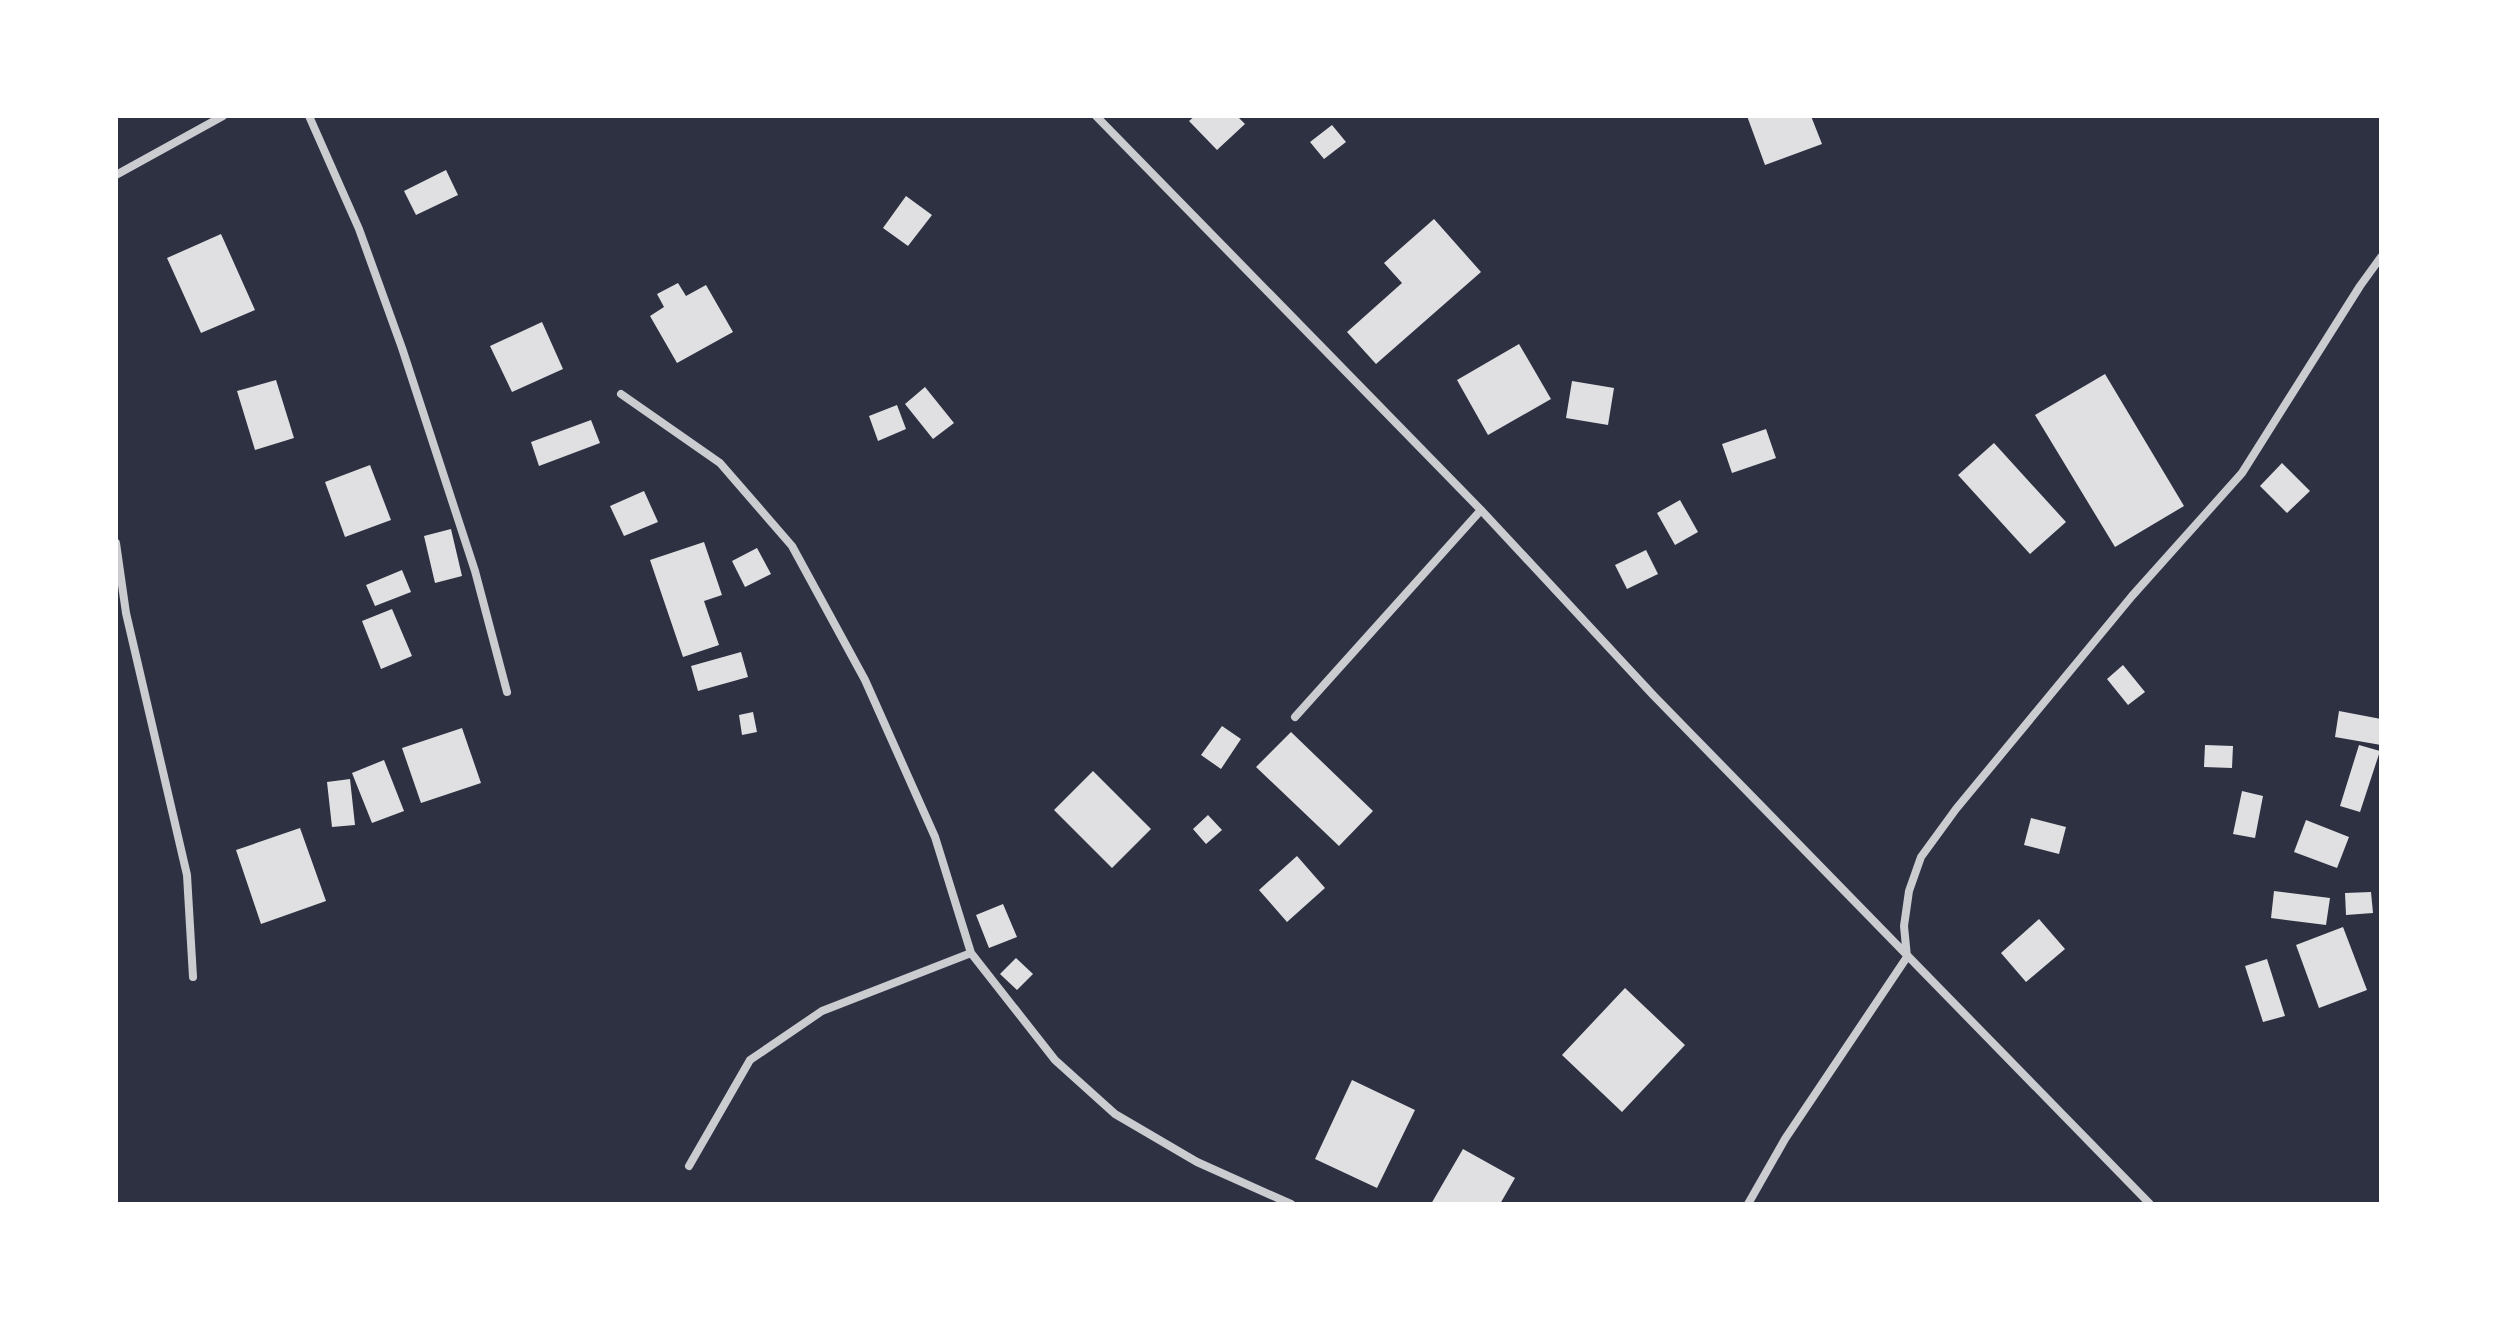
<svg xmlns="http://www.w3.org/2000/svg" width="2497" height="1320" font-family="'Open Sans',sans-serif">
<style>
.building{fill:#e0e0e3}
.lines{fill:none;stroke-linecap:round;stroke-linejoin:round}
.minor{stroke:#caccd0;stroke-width:8}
</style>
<rect width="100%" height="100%" fill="#2d3142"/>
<path class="building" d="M1195,116H1237L1245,124L1217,150L1189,121Z
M1747,116H1811L1822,144L1765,165Z
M1332,125L1346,142L1324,159L1310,142Z
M446,170L458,195L416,215L404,191Z
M906,196L932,215L908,246L883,228Z
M1434,219L1481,272L1376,364L1347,332L1402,283L1384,263Z
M221,234L255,310L201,333L167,258Z
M678,283L686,296L706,285L733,332L677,363L650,316L664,307L657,294Z
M542,322L563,369L512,392L490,346Z
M1519,344L1551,399L1488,435L1457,380Z
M2105,374L2184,506L2115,547L2035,415Z
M276,380L294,438L255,450L237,391Z
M1572,381L1614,388L1608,425L1566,418Z
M925,387L954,423L933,439L905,404Z
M897,405L906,429L878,441L869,416Z
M591,420L600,443L539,466L531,442Z
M1766,429L1776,458L1732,473L1722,444Z
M1994,443L2066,522L2030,554L1958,475Z
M2282,463L2310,491L2287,513L2260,486Z
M370,465L391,520L345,537L325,482Z
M644,491L658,522L624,536L610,506Z
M1680,500L1698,532L1675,545L1657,513Z
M451,529L462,576L435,583L424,536Z
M704,542L722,595L704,601L719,645L683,657L650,560Z
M757,548L771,574L745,587L732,561Z
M1646,550L1658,574L1627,589L1615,565Z
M402,570L411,592L375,606L366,585Z
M392,609L412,656L381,669L362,621Z
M741,652L748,677L698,691L691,666Z
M2123,665L2145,692L2128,705L2107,679Z
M2339,711L2381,719V745L2335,737Z
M753,712L757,732L742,735L739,715Z
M1222,726L1241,739L1221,769L1201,755Z
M462,728L481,783L421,803L402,748Z
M1291,732L1373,811L1339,846L1256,767Z
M2205,745L2233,746L2232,768L2204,767Z
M2359,745L2380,751L2360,812L2340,806Z
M384,760L404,811L372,823L352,773Z
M1093,771L1151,829L1112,868L1054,810Z
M350,779L355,825L332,827L327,782Z
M2242,791L2263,796L2255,838L2233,834Z
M1208,815L1222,830L1206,844L1193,829Z
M2031,818L2066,827L2059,854L2024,845Z
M2306,820L2349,837L2337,868L2294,852Z
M300,828L326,901L261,924L236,850Z
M1297,856L1325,888L1287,922L1259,890Z
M2274,891L2330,898L2326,925L2271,918Z
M2371,892L2373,913L2346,915L2345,893Z
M1003,904L1017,937L989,948L976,915Z
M2039,919L2065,949L2026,982L2001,953Z
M2343,927L2367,990L2319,1008L2296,945Z
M1016,958L1033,974L1017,990L1000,974Z
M2267,959L2285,1016L2263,1022L2245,966Z
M1625,988L1685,1045L1622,1112L1562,1055Z
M1352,1080L1415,1110L1377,1188L1315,1159Z
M1463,1149L1515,1178L1500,1204H1431Z"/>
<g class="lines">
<path class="minor" d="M309,116L359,229L402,348L475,571L507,692
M1096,116L1481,510L1654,696L2150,1204
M116,175L223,116
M621,394L720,463L792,546L865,680L935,837L971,953L1055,1060L1115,1114L1197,1162L1291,1204
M116,543L126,613L187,875L193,977
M1295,717L1481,510
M689,1166L750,1060L822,1011L971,953
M1748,1204L1785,1139L1907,957L1904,926L1909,891L1921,857L1956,809L2132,596L2242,473L2360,286L2381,257"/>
</g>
<rect width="2497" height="1320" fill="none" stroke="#ffffff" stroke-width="236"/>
</svg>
